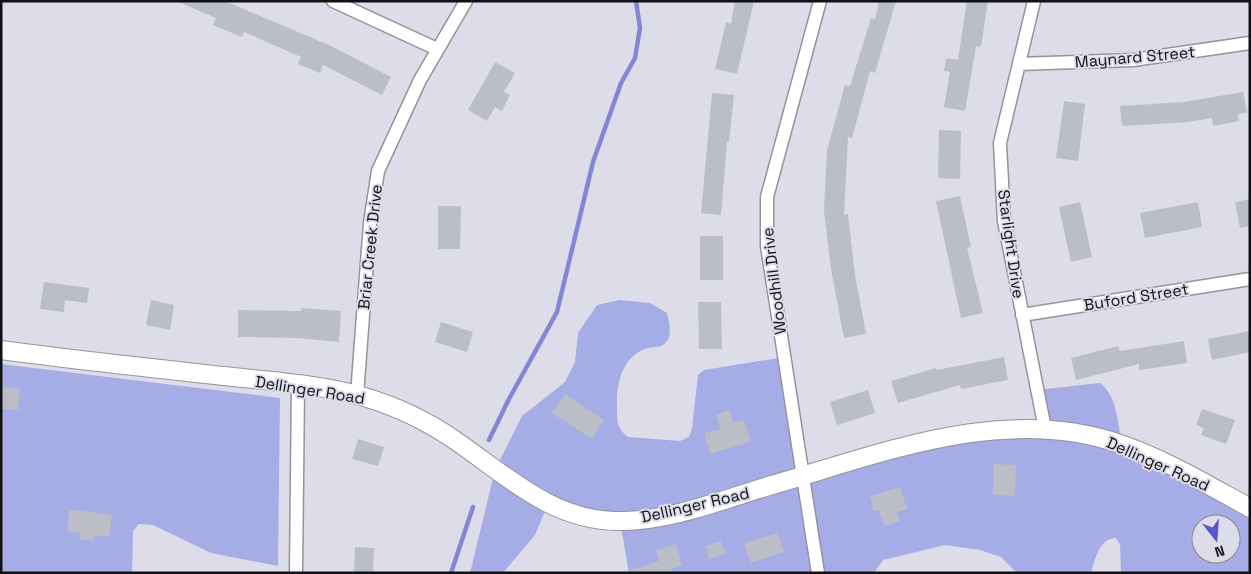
<svg xmlns="http://www.w3.org/2000/svg" width="1251" height="574" font-family="'Space Grotesk',sans-serif">
<style>
.green{fill:#a6ace6;fill-rule:evenodd}
.lines{fill:none;stroke-linecap:round;stroke-linejoin:round}
.stream{stroke:#8287d3;stroke-width:4.5}
.building{fill:#bbbdc7}
.street-casing{stroke:#92949d;stroke-width:15}
.secondary-casing{stroke:#92949d;stroke-width:20}
.street{stroke:#fff;stroke-width:12}
.secondary{stroke:#fff;stroke-width:18}
.labels{text-anchor:middle;dominant-baseline:central;stroke-width:4;stroke-linejoin:round;paint-order:stroke}
.street-label{font-size:16px;fill:#111115;stroke:#dcdde8}
</style>
<rect width="100%" height="100%" fill="#dcdde8"/>
<path class="green" d="M620,300L650,303L667,313C669,322 673,334 666,342C661,349 652,346 645,349C622,357 616,385 617,407C617,420 617,429 628,437L680,441L689,437L692,428L698,375L704,370L785,357L802,476L911,444L1044,429L1037,390L1100,383C1117,395 1118,425 1122,444L1250,508V573H1121L1120,544L1116,538C1099,538 1095,560 1091,573H1017L1001,557L980,550L945,545L883,560L874,573H629L620,521L548,504L535,535L503,573H470L495,470L522,416L565,382L575,362L578,333L597,305ZM1201,524H1231V554H1201Z
M1,364L280,398L278,566L211,553L153,525L139,524L133,531L132,573H1Z"/>
<g class="lines">
<path class="stream" d="M489,440L509,399L557,312L593,162L621,83L635,58L640,28L636,1
M451,573L473,507"/>
</g>
<path class="building" d="M176,1H225L331,46L391,77L382,95L323,65L320,73L298,64L301,57L244,32L242,37L213,25L216,18Z
M735,1H754L737,74L715,69L726,22L731,24Z
M879,1H896L875,73L870,71L852,138L848,137L844,215L848,214L855,275L866,334L844,338L831,269L824,211L827,150L845,85L850,86L871,18L875,19Z
M967,1H988L981,47L976,46L965,111L944,107L950,72L944,71L946,58L958,60Z
M495,62L515,73L504,92L510,95L502,111L495,107L487,121L468,110Z
M1243,92L1247,113L1238,114L1239,121L1213,126L1212,118L1188,122L1122,126L1120,106L1184,102Z
M712,93L734,95L729,142H727L721,215L701,213Z
M1064,101L1085,104L1078,161L1056,158Z
M939,130L961,131L960,179L938,178Z
M960,196L971,247L967,248L983,313L961,318L936,201Z
M1250,199V226L1240,228L1235,202Z
M1080,202L1092,257L1071,262L1059,207Z
M1198,202L1202,227L1145,238L1140,213Z
M438,206H461L460,249H438Z
M700,236H723V280H700Z
M44,282L89,288L87,303L65,300L64,312L40,309Z
M151,300L174,305L170,330L146,325Z
M698,302H721L722,349H699Z
M301,308L341,311L339,342L299,338L238,337V310L301,311Z
M441,322L473,332L467,352L435,342Z
M1250,331V352L1212,360L1208,339Z
M1184,341L1187,363L1139,370V364L1076,380L1071,358L1118,346L1120,351Z
M1004,357L1008,380L961,389L960,385L898,403L891,381L936,368L937,370Z
M1,387L20,388L18,410L1,409Z
M868,390L875,413L837,425L830,402Z
M565,394L604,420L592,439L552,413Z
M1202,409L1235,420L1226,444L1201,435L1204,428L1196,425Z
M730,410L733,423L744,420L751,442L710,454L704,433L720,429L716,414Z
M358,439L384,447L378,466L352,459Z
M994,464L1016,465L1015,496L993,495Z
M900,487L907,509L897,512L900,521L884,526L879,510L874,511L870,496Z
M69,509L112,515L109,537L95,535L94,541L79,539L80,533L67,531Z
M778,533L784,552L750,563L744,543Z
M721,541L725,554L709,559L705,546Z
M676,544L682,565L671,569L672,573H631L630,570L659,561L656,550Z
M355,547L374,548L373,573H354Z"/>
<g class="lines">
<defs>
<path id="street" d="M333,1L437,49
M1034,1L1000,143L1004,221L1045,429
M1019,64L1133,60L1250,43
M1022,315L1250,279
M357,395L370,223L378,171L420,80L466,1
M296,573L298,385
M818,573L767,246V197L820,1"/>
<path id="secondary" d="M1,350C75,360 150,368 224,376C269,381 318,384 361,396C396,406 426,420 456,441C507,476 553,521 618,521C668,522 725,499 772,485C883,453 1004,404 1120,444C1165,459 1208,485 1250,508"/>
</defs>
<use href="#street" class="street-casing"/>
<use href="#secondary" class="secondary-casing"/>
<use href="#street" class="street"/>
<use href="#secondary" class="secondary"/>
</g>
<g class="labels">
<g class="street-label">
<text transform="translate(1135 57) rotate(-5)">Maynard Street</text>
<text transform="translate(1011 244) rotate(82)">Starlight Drive</text>
<text transform="translate(370 247) rotate(-84)">Briar Creek Drive</text>
<text transform="translate(774 281) rotate(-97)">Woodhill Drive</text>
<text transform="translate(1136 297) rotate(-9)">Buford Street</text>
<text transform="translate(310 390) rotate(9)">Dellinger Road</text>
<text transform="translate(1158 464) rotate(24)">Dellinger Road</text>
<text transform="translate(695 505) rotate(-13)">Dellinger Road</text>
</g>
</g>
<rect width="1251" height="574" fill="none" stroke="#111115" stroke-width="5"/>
<g transform="translate(1216 539) rotate(163)"><circle r="24" fill="#dcdde8" stroke="#8b8b94"/>
<path d="M0-4L9 19L0 12L-9 19Z" fill="#5a56ce"/>
<text y="-8" font-size="14" font-weight="bold" text-anchor="middle" fill="#111115">N</text>
</g>
</svg>
